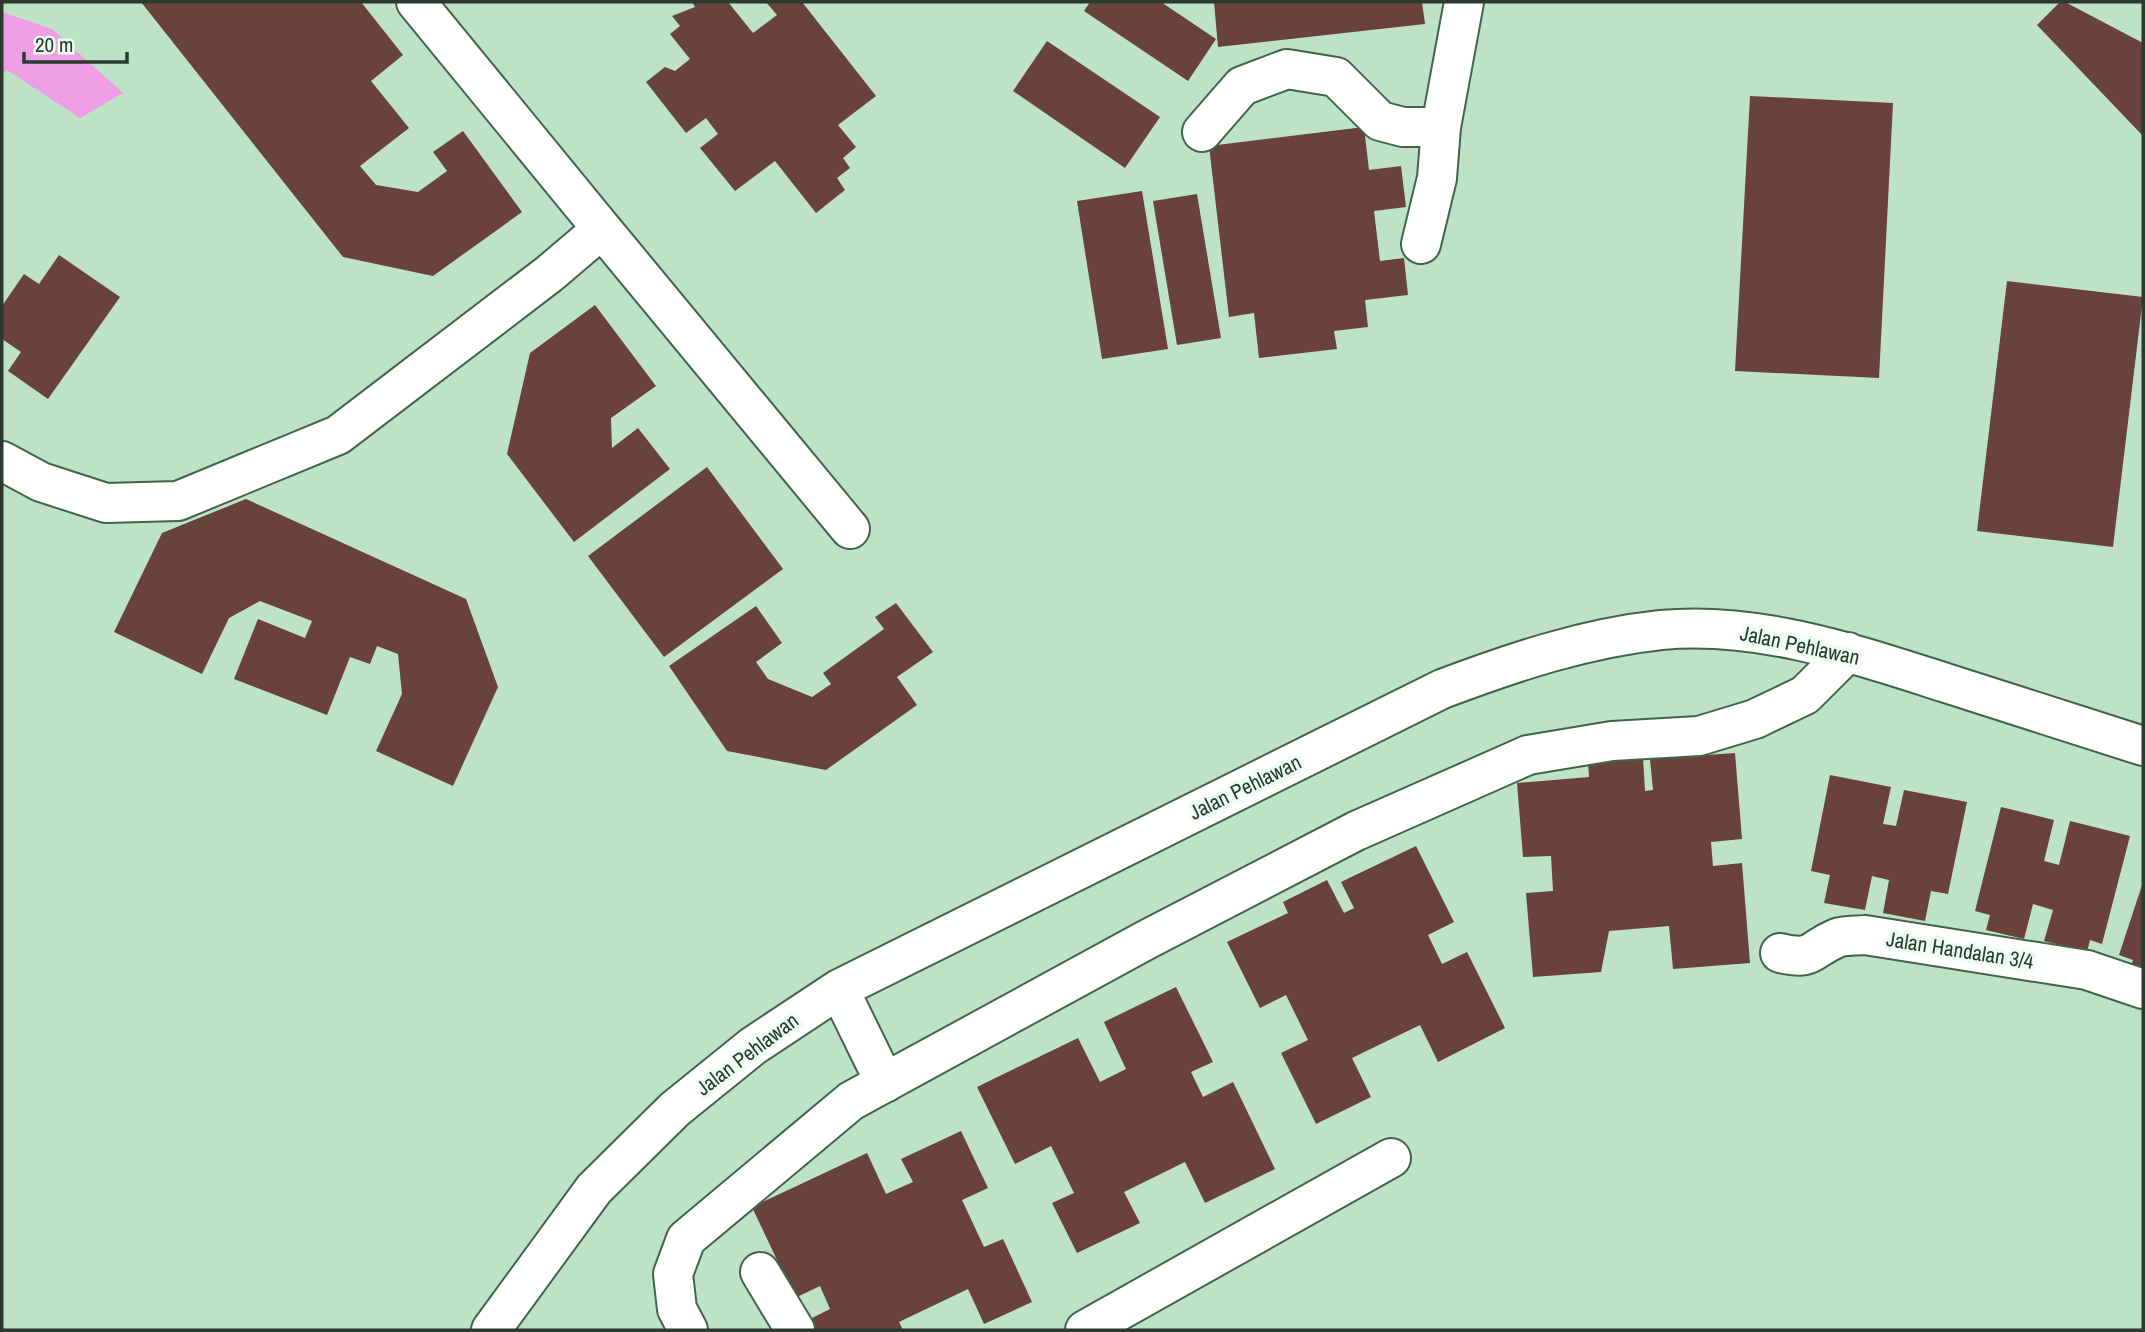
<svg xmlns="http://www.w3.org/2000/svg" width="2145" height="1332" font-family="'Archivo Narrow',sans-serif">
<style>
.water{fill:#ef9de5}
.building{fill:#68423b}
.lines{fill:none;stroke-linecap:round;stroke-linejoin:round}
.minor-casing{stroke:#43644b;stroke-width:42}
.minor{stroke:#fff;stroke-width:38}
.labels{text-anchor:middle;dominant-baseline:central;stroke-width:7;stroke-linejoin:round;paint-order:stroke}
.street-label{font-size:21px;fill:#2b392e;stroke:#ebfeef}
</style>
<rect width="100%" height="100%" fill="#bde2c5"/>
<path class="water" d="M2,12L52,29L123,93L80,118L7,70L2,75Z"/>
<path class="building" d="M141,2H361L403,55L371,81L409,128L360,166L376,185L418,192L447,171L433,152L463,131L522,212L433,276L343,257Z
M692,2H728L753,33L777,15L766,2H802L876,96L838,125L856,147L843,158L850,168L837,178L845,190L816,213L775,161L735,191L700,148L718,134L706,118L686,133L646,82L665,67L675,71L690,59L670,34L680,26L672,16L695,7Z
M1090,2H1161L1216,39L1188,81L1084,11Z
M1214,2H1422L1425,24L1218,47Z
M2060,2H2065L2143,43V136L2037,25Z
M1047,41L1160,117L1125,168L1013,91Z
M1750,96L1893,103L1879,378L1735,371Z
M1364,127L1369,170L1401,166L1406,207L1374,211L1380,261L1404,258L1408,295L1365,300L1368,327L1334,331L1337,349L1259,358L1254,313L1229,317L1209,146Z
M1142,191L1168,349L1102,359L1077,201Z
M1197,194L1221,338L1177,345L1153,201Z
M59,255L120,297L48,399L8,371L21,352L2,339V306L24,274L39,284Z
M2007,281L2143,297L2113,547L1977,531Z
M595,305L656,386L611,418L612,448L638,428L670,469L574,542L507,454L530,353Z
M707,467L783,569L664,657L588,556Z
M246,499L466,599L498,687L453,786L376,751L402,694L398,654L377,646L370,664L350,657L327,715L234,679L258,619L305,638L312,621L260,601L229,618L202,674L114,632L162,533Z
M896,603L933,652L897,677L917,705L826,770L727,751L669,666L756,606L782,643L756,662L768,679L812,697L831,684L823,673L884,629L875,617Z
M1735,753L1742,839L1711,842L1713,866L1742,863L1750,963L1673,969L1669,926L1609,931L1601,972L1533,977L1526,893L1553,891L1551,856L1523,857L1517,783L1589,777L1588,762L1643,757L1645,791L1653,790L1650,759Z
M1830,775L1891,787L1883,824L1896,826L1904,790L1967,802L1948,894L1931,891L1925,921L1883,913L1889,880L1872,876L1865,910L1824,903L1830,875L1811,871Z
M2001,807L2054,820L2044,861L2059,865L2070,821L2130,836L2102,944L2090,940L2087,952L2044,941L2053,910L2033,904L2024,939L1986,930L1990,915L1975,911Z
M1416,846L1454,922L1428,935L1442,964L1467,952L1505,1028L1438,1062L1420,1025L1352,1058L1371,1097L1316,1124L1281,1053L1308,1040L1286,995L1260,1008L1227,942L1288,913L1283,902L1327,880L1344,913L1354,908L1341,882Z
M2143,882V977L2129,972L2133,960L2119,955Z
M1176,987L1213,1062L1191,1072L1203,1097L1233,1082L1275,1169L1205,1203L1185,1162L1124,1192L1140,1223L1077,1253L1052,1203L1074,1193L1051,1146L1015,1164L977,1087L1078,1038L1100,1082L1126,1069L1104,1022Z
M961,1131L988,1188L962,1200L984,1247L1003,1239L1032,1302L984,1324L968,1289L899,1322L903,1330H813L808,1320L830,1309L820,1286L795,1298L752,1207L867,1153L886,1194L913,1182L901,1159Z"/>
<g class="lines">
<defs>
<path id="minor" d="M1202,132L1242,86L1287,69L1336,77L1380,121L1403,127H1441
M602,229L850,529
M1421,244L1437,178L1441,127L1464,2
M2,461L41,482L106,503L178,501L338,435L549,274L602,229L416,2
M1780,953C1815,961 1808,950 1837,938C1845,935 1856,936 1865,935L2087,970L2143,989
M839,989L885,1083
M760,1272L795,1330
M491,1330L594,1189L675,1109L753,1046L839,989L1442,689C1514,662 1585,638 1661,630C1759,621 1855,654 1946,683C2012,704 2078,725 2143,746
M688,1330L677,1309L673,1274L686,1239L851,1101L1146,940L1356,831L1528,755L1612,741L1699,736L1755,719L1805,695L1848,652
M1085,1330L1391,1158"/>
</defs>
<use href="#minor" class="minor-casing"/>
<use href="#minor" class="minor"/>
</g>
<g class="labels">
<g class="street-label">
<text transform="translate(1800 645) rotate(12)">Jalan Pehlawan</text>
<text transform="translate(1245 787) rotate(-26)">Jalan Pehlawan</text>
<text transform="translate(1960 950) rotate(9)">Jalan Handalan 3/4</text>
<text transform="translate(747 1054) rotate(-37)">Jalan Pehlawan</text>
</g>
</g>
<rect width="2145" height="1332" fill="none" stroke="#2b392e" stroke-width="7"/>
<path d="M24 52v10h103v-10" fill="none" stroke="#2b392e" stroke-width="3.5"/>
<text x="35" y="52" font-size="21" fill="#2b392e" stroke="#ebfeef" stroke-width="5" paint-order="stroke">20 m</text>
</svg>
